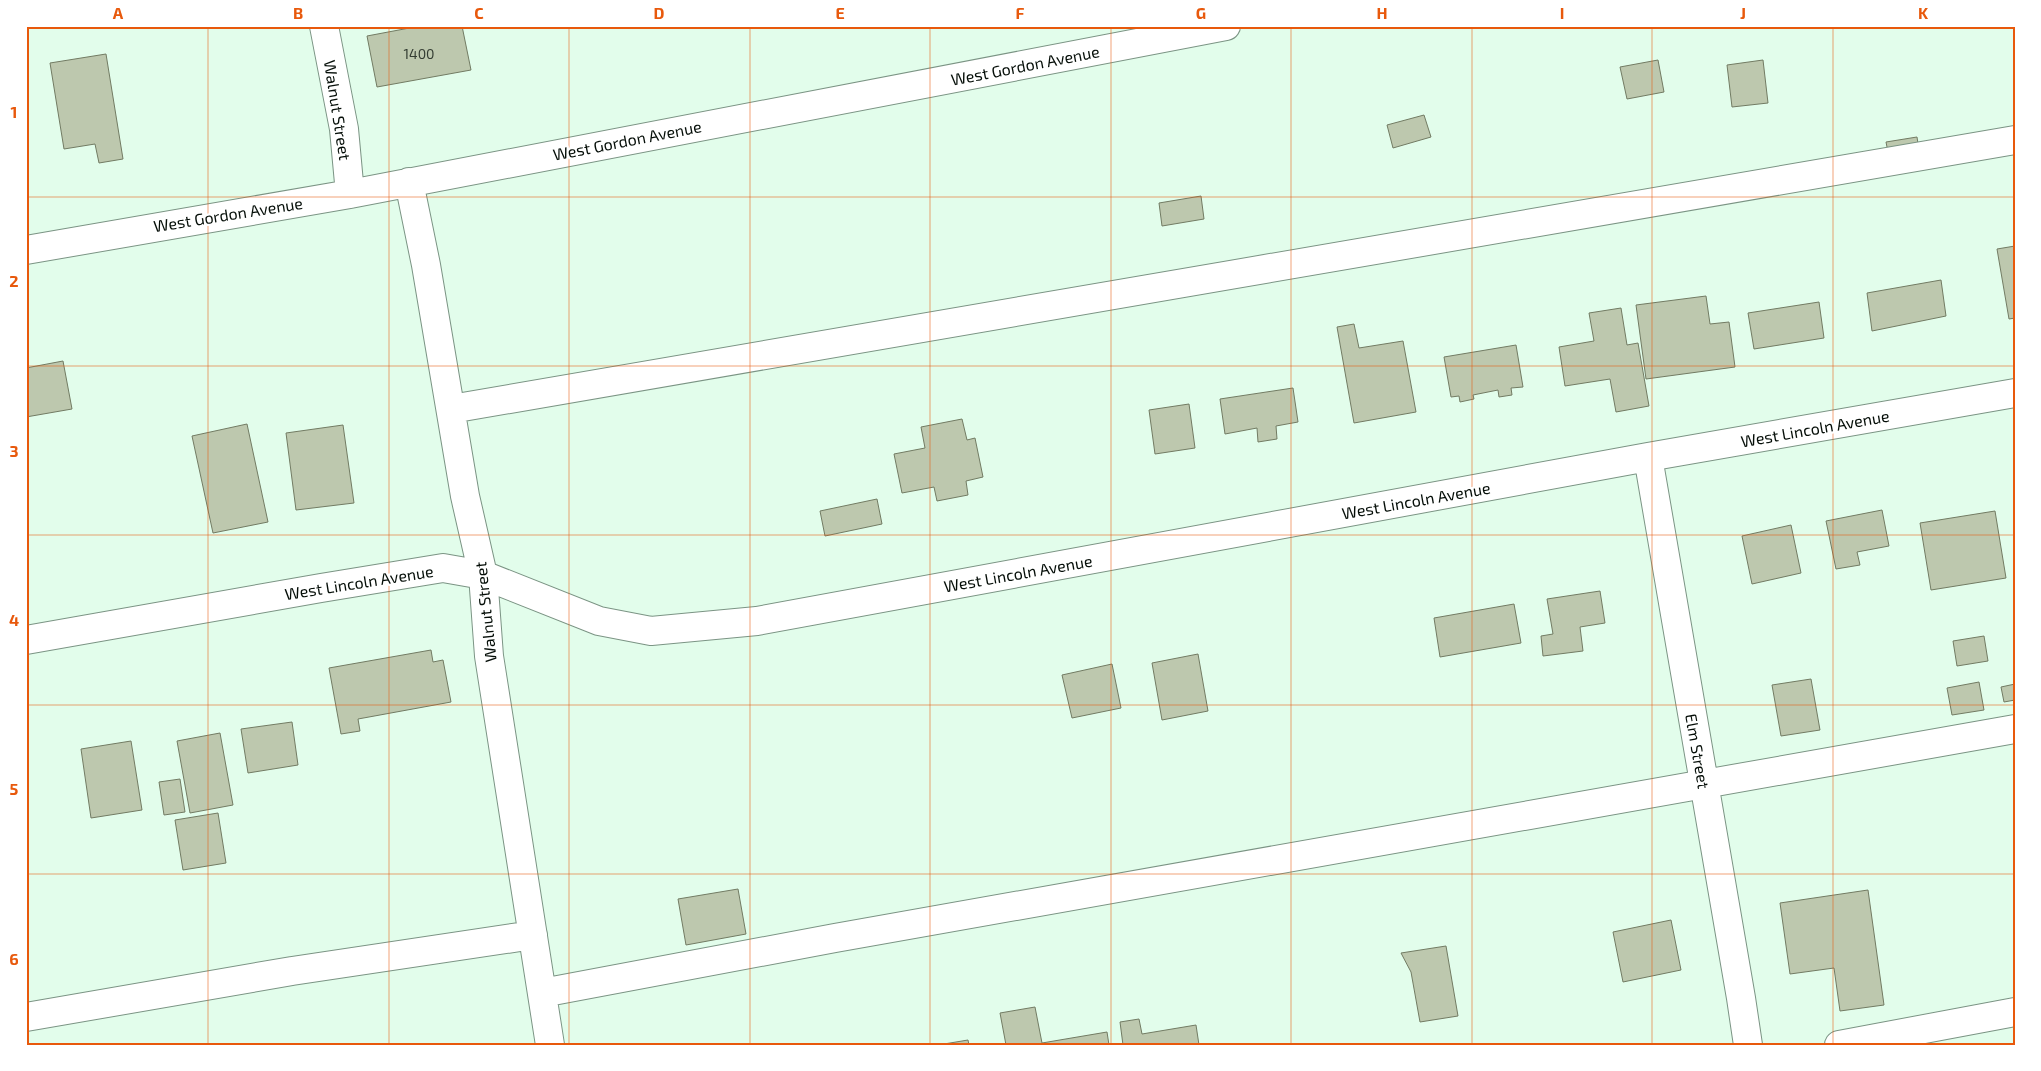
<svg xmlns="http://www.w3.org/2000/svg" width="2041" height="1071" font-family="'Exo 2',sans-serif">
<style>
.building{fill:#bdc8ae;stroke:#727b63}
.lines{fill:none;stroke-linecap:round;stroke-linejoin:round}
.minor-casing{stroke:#7b9484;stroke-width:30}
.minor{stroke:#fff;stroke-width:28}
.grid{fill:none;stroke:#e8590c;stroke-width:1;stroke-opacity:0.55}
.labels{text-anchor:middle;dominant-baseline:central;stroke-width:4.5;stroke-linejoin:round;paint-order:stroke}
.number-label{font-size:14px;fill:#333c32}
.street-label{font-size:16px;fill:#050e08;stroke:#fff}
.neatline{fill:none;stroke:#e8590c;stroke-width:2}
.grid-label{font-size:16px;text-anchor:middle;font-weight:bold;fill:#e8590c}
</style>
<rect width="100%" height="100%" fill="#e2fdeb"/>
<path class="building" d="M420,26H462L471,70L377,87L367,36Z
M106,54L123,159L99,163L95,144L64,149L50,63Z
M1658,60L1664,92L1627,99L1620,67Z
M1763,60L1768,103L1732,107L1727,65Z
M1424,115L1431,137L1393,148L1387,125Z
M1917,137L1920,157L1890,162L1886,142Z
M1201,196L1204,219L1162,226L1159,203Z
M2015,246V318L2009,319L1997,249Z
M1941,280L1946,316L1872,331L1867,293Z
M1706,296L1710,324L1729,322L1735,367L1646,379L1636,305Z
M1819,302L1824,338L1754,349L1748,313Z
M1621,308L1627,345L1638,343L1649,406L1616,412L1610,379L1565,386L1559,347L1594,341L1589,313Z
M1354,324L1359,348L1403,341L1416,412L1354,423L1337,327Z
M1516,345L1523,387L1511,388L1512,395L1499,397L1498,390L1473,395L1474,399L1460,402L1459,396L1451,397L1444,357Z
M63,361L72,409L26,417V368Z
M1293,388L1298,422L1276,426L1277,439L1258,442L1257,428L1225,434L1220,399Z
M1189,404L1195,448L1155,454L1149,410Z
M962,419L967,440L975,438L983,477L966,481L968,495L937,501L934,487L902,493L894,454L925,448L921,427Z
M247,424L268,522L213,533L192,436Z
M343,425L354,503L296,510L286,433Z
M877,499L882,524L825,536L820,511Z
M1882,510L1889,546L1857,552L1860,565L1836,569L1826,521Z
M1995,511L2006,578L1931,590L1920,523Z
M1791,525L1801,573L1752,584L1742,536Z
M1600,591L1605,623L1580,627L1583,651L1543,656L1541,636L1553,634L1547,599Z
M1514,604L1521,643L1440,657L1434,618Z
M1984,636L1988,661L1957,666L1953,641Z
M431,650L433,662L443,660L451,702L358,719L360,731L341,734L329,668Z
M1198,654L1208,711L1162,720L1152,663Z
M1112,664L1121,708L1072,718L1062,675Z
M1811,679L1820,730L1781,736L1772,685Z
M1979,682L1984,710L1952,715L1947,688Z
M2015,684V700L2004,702L2001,687Z
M292,722L298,765L248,773L241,729Z
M220,733L233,805L190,813L177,741Z
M131,741L142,810L91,818L81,749Z
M180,779L185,812L164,815L159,782Z
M218,813L226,863L183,870L175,820Z
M738,889L746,934L686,945L678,899Z
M1868,890L1884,1005L1840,1011L1834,968L1790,974L1780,903Z
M1671,920L1681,970L1623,982L1613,932Z
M1446,946L1458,1016L1420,1022L1411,972L1401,953Z
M1035,1007L1042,1043L1107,1032L1109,1045H1006L1000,1013Z
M1139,1019L1142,1034L1196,1025L1199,1045H1123L1120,1022Z
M968,1040L969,1045H938Z"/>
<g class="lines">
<defs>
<path id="minor" d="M324,26L344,129L350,194
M409,182L426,265L465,496L483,575L489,656L550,1045
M26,250L350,194L1226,26
M451,409C972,318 1494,231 2015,140
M1648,457L1741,998L1748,1045
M26,640L321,588L443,568L483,575L599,621L651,631L757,621L1648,457L2015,393
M542,993L835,938L2015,729
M26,1017L292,971L533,935
M1839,1045L2015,1012"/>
</defs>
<use href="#minor" class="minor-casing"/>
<use href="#minor" class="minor"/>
</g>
<path class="grid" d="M208,26V1045M389,26V1045M569,26V1045M750,26V1045M930,26V1045M1111,26V1045M1291,26V1045M1472,26V1045M1652,26V1045M1833,26V1045M26,197H2015M26,366H2015M26,535H2015M26,705H2015M26,874H2015"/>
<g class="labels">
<g class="number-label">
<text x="419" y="53">1400</text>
</g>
<g class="street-label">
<text transform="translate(1025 65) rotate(-11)">West Gordon Avenue</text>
<text transform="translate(338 110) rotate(81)">Walnut Street</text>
<text transform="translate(627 140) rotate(-11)">West Gordon Avenue</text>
<text transform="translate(228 214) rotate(-9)">West Gordon Avenue</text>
<text transform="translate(1815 428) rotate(-10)">West Lincoln Avenue</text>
<text transform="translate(1416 500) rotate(-10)">West Lincoln Avenue</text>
<text transform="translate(1018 573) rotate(-10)">West Lincoln Avenue</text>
<text transform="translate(359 582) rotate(-9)">West Lincoln Avenue</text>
<text transform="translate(485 612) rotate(-96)">Walnut Street</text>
<text transform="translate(1698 751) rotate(80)">Elm Street</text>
</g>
</g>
<rect width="2041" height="1071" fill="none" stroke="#ffffff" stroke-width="55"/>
<rect x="28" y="28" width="1986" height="1016" class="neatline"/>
<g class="grid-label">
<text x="118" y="19">A</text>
<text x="298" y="19">B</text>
<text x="479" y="19">C</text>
<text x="659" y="19">D</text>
<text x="840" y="19">E</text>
<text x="1020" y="19">F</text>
<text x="1201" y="19">G</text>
<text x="1382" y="19">H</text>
<text x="1562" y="19">I</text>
<text x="1743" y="19">J</text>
<text x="1923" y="19">K</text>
<text x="14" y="118">1</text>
<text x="14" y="287">2</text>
<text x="14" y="457">3</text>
<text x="14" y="626">4</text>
<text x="14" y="795">5</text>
<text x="14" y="965">6</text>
</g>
</svg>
